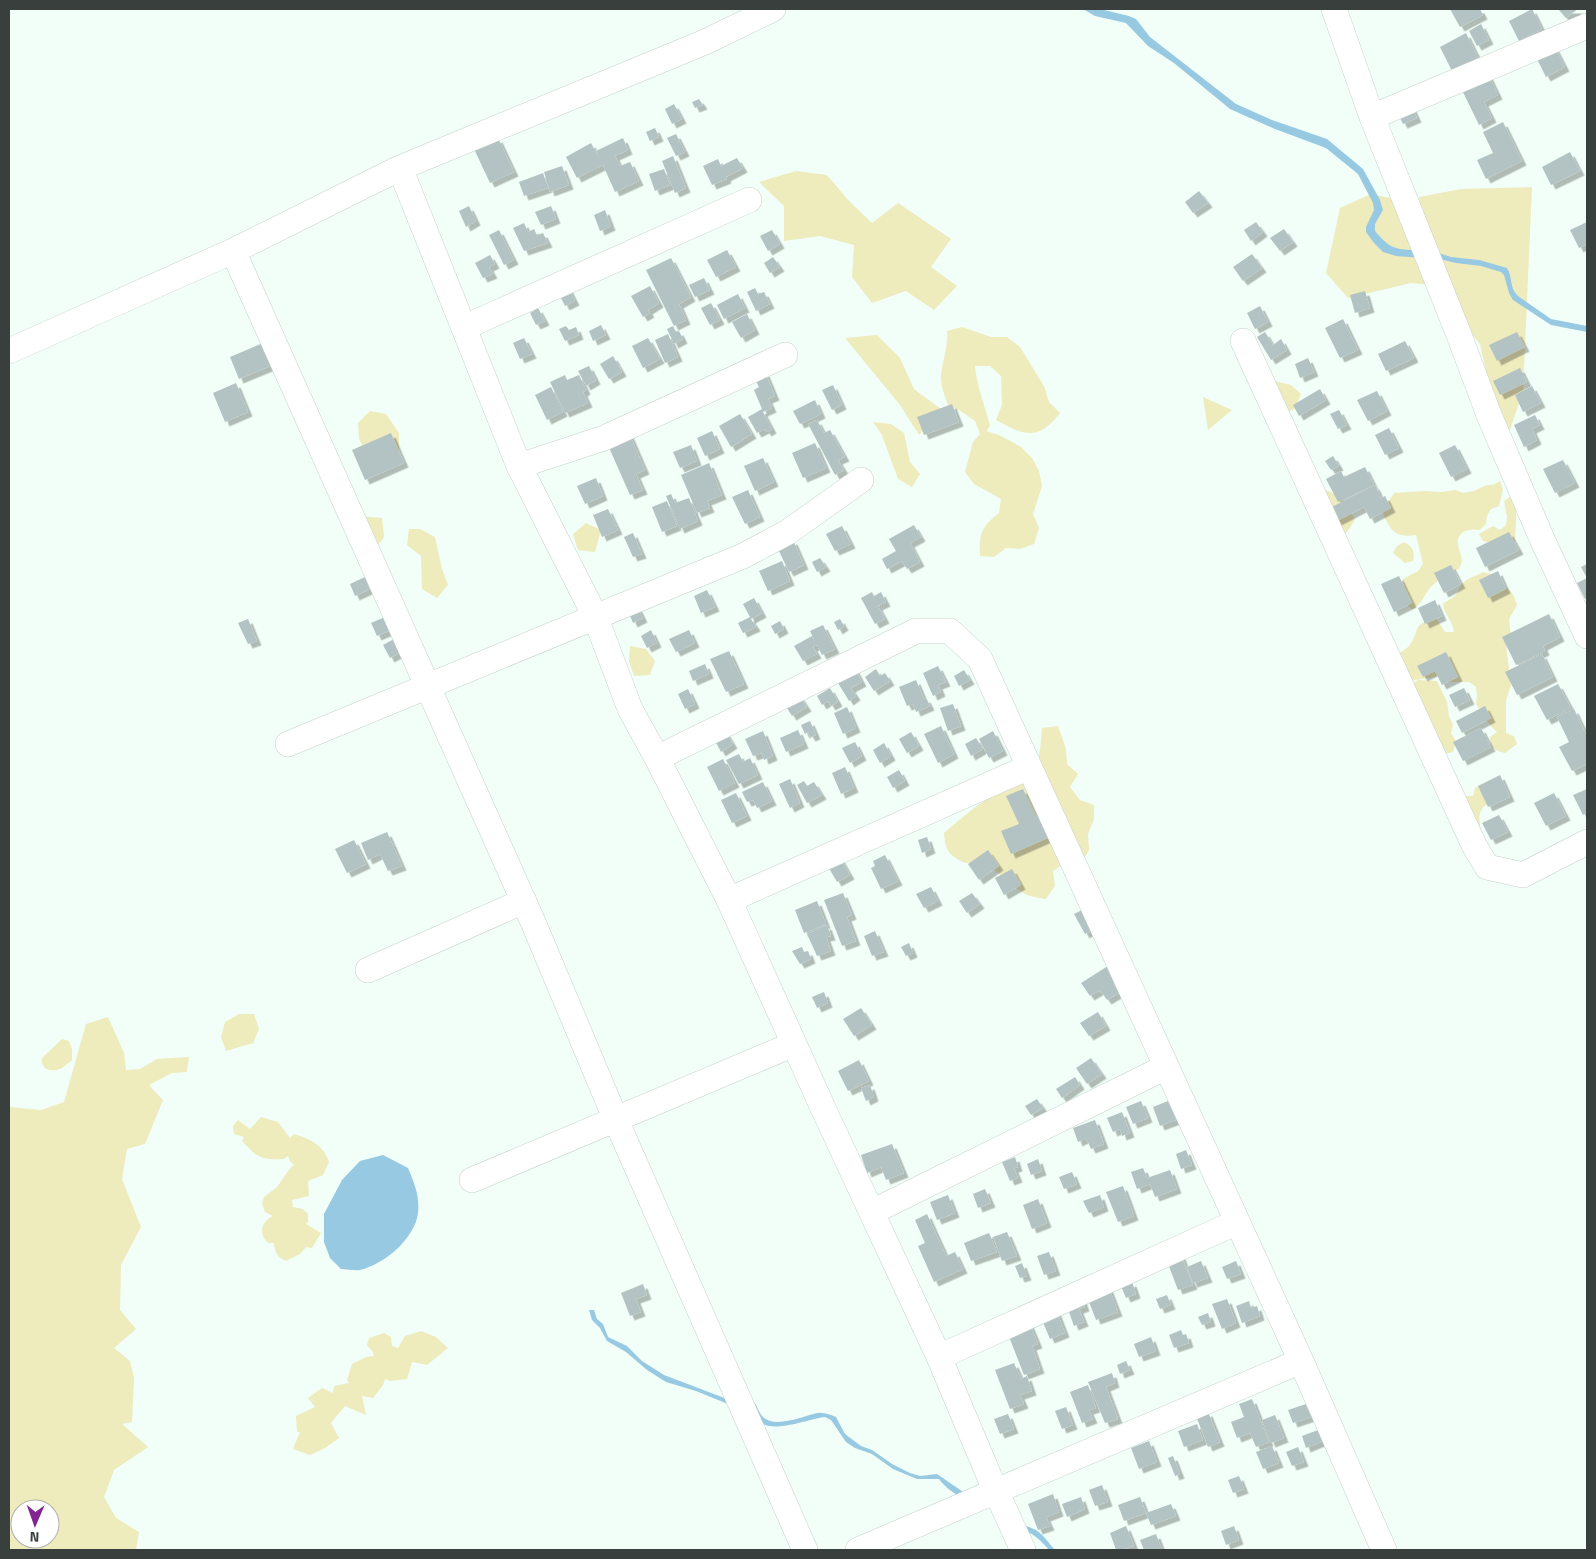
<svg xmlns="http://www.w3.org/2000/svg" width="1596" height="1559" font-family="'Titillium Web',sans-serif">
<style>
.green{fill:#eeebbd;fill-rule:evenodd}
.water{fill:#97cae2}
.building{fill:#b3c3c3;filter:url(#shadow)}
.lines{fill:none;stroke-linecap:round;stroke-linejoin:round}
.minor-casing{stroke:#c4d2cb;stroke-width:26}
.minor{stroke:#fff;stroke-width:25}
</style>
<defs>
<filter id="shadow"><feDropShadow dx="4.5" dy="4.5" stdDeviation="0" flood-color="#0004"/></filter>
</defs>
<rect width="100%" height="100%" fill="#f1fff8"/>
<path class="green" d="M796,171L827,175L849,201L872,223L898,203L951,239L931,267L957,286L934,310L906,291L872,303L852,277L854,245L820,236L784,241V206L759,182Z
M1532,187L1523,391L1507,439L1494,409L1480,344L1457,316L1444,286L1411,283L1348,298L1326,273L1340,208L1371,194L1405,201L1423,228L1419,197L1461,189Z
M962,327L991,337H1007L1020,347L1044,386L1049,402L1060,413C1038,441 1025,436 996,420L1002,405L1001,376L990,366H975C977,387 985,406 990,426L986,431L999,435L1021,447L1032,458L1039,471L1042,486L1033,514L1039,528L1034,544L1020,549L1006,548L994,557L980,556C979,534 981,527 999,513L1001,499L974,484L965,472L973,442L980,434L975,421L962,412L948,405C945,396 940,385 941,375C943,359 948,347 947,331Z
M877,335L900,358L914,389L941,409L919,435L900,405L845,338Z
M1275,381L1291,385L1301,394L1295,409L1279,415Z
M1203,397L1232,410L1208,430Z
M370,411L386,414L399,433V449L384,458L367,455L359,439L358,423Z
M873,422L891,424L904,433L910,462L920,474L912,487L898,479L882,435Z
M1500,481L1503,489L1499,506L1491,509L1487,516L1486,524L1480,530C1469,528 1456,531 1458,545C1459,551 1462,556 1462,561C1461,564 1460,567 1459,569C1448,574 1434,581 1427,592C1422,600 1420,605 1412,610L1406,604L1403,579L1418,571L1423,564L1416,535C1395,538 1391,531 1382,512L1394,493L1425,491L1441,492L1456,490L1463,493L1474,491L1487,485H1493Z
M1322,489C1343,496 1345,500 1355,520L1345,535Z
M1511,496L1517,498L1515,540L1513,548L1483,541L1479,534L1493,526L1500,530L1506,525L1507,517L1504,501Z
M359,516L382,518L384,537L380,543L373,546Z
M586,523L601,530L595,552L578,550L573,534Z
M409,529H420L435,537L442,569L448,585L437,598L422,589L421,556L407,545Z
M1404,542C1413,547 1415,551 1413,561L1405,563L1393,553L1397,546Z
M1483,572L1491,574C1502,590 1511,583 1517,605L1509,619L1511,636L1506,644L1511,685L1506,701V733L1514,736L1517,744L1505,753L1498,751L1491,746L1490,737L1497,732C1485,721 1484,716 1476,704L1477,696L1476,687L1469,682H1445L1441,675C1430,679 1420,678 1409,682L1395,658C1401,650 1406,650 1410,645C1421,628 1411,625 1436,618L1445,632H1454C1453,620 1443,614 1443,603C1449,600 1454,598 1457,593C1460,588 1460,585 1464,582C1469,577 1477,576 1483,572Z
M630,646L646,649L655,661L650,675L634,676L629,661Z
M1418,680L1437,681L1447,702L1449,716L1453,725L1451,733L1456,741L1453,752L1445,754L1403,689Z
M1058,726L1066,749L1067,764L1078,774L1070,787L1080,800L1094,805V819L1088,834L1089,850L1082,863H1065L1053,871L1055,886L1046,899C1040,898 1033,897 1027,895C1013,888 1004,875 990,868C980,863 968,866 957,859C946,852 945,845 944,833C960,820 975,805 993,796C1002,791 1014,789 1022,784C1041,771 1040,748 1042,728Z
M1482,784L1490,787L1489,803C1477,810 1479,818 1481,831L1459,801L1466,796H1473L1475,788Z
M239,1014H254L259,1029L253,1043L226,1051L221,1037L225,1022Z
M108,1017L124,1053L126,1070L140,1069L157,1059L189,1057L187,1072L172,1073L149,1085L163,1100L145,1144L127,1149L122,1179L141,1227L121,1265L120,1310L136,1329L114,1348L130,1361L134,1378L132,1422L122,1424L148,1447L114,1470L104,1497L116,1518L139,1532L136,1550H9V1107L41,1110L64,1102L86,1024ZM20,1509H50V1539H20Z
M62,1039L69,1041L72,1049V1061C67,1063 66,1065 62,1068C53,1073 40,1070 42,1058Z
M261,1117L278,1122L290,1138L294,1134C311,1139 324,1146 329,1162L323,1175L308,1181L309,1196L292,1200L293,1207L303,1209L308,1214V1222L306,1224L321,1233L312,1248L306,1247L300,1254L286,1261C277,1257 275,1253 274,1243H268C258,1234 261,1222 273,1216L265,1212L262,1204L264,1197L277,1187L291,1167L294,1165L290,1161L288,1156L284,1159C262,1160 257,1158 242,1141L244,1137L234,1134L233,1126L238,1120L250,1129Z
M421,1331L436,1337L448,1348L427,1365L412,1362L407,1379L390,1381L385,1379L383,1385L373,1398L362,1396L366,1415L345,1406L331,1423L339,1438L325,1448L310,1455L293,1449L300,1432H297L296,1416L315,1407L308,1398L322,1388L333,1393L334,1386L349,1383L347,1380L352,1364L366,1357L374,1356L373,1352L367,1345L369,1338L384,1333L391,1337L392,1346L398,1348L405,1336Z"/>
<path class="water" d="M1083,9H1100L1129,16L1136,19L1150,37L1236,104L1272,120L1327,139L1363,169L1380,200L1383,210L1375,224V231C1390,249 1396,250 1419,250L1422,258L1396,256L1383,252L1374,243L1366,232V227L1374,210L1373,203L1358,174L1326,148L1275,129L1230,109L1174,63L1148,46L1126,23L1095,16Z
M1433,251L1451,257L1479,260L1507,268C1513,277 1509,288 1518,296L1551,319L1587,326V332L1551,325L1513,300L1509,293L1504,275L1501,272L1481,266L1456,263L1431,257Z
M383,1155L408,1168C414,1182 420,1197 418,1213C415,1238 385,1264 360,1270C355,1271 347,1269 341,1269L330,1258L324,1242V1214L342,1180L360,1161Z
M589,1310H594L597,1319L603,1324L608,1337L627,1346L642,1361L664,1375L727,1399L728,1404L696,1391L666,1382L647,1370L626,1352L607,1341L600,1328L592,1320Z
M754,1402C758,1407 759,1414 764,1418C777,1428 804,1416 817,1413C824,1412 831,1415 836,1417L845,1434L861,1446L872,1450L892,1464L910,1473L920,1476L937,1474L969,1496L963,1498C954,1494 945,1487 939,1479H917L893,1469L872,1454L855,1448L846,1442L831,1420L825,1417C811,1418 771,1435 760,1421C757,1416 755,1408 754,1402Z
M1018,1525C1039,1527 1042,1535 1055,1550H1049C1040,1540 1033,1532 1020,1530Z"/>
<path class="building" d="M1450,9H1480L1483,15L1460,27Z
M1532,9L1542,29L1519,41L1509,21Z
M1558,9H1578L1566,18Z
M1481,24L1489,40L1477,46L1469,31Z
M1466,33L1478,58L1452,71L1440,47Z
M1552,42L1565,67L1546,77L1533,51Z
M1488,74L1498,95L1484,102L1492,118L1479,125L1461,88Z
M699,99L703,105L695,108L692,102Z
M674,104L682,119L672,124L665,109Z
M1411,105L1417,118L1403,124L1397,112Z
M1503,122L1522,161L1486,179L1477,160L1493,153L1483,132Z
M655,128L659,137L650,141L646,132Z
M676,134L685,152L676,156L667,138Z
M498,138L514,172L490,183L474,149Z
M623,138L628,150L615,156L620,166L630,162L639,181L615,192L603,165L577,178L566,157L591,143L600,160L596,151Z
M1570,152L1580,171L1551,185L1542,167Z
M673,156L686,188L675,193L662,161Z
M737,158L743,168L726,177L727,179L712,185L703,166L718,159L721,166Z
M562,166L569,185L550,192L544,172Z
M664,169L670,185L655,191L649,174Z
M543,173L548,188L524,196L519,182Z
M1199,191L1208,203L1193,213L1185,202Z
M469,206L476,221L466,227L459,211Z
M551,206L556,219L541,225L535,212Z
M605,210L611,226L600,231L594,215Z
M1256,222L1263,232L1251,241L1244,230Z
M1587,222V244L1579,248L1570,230Z
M524,223L528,232L534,229L537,235L543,233L548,243L524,251L513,228Z
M1284,229L1293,242L1280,251L1270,238Z
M499,230L514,260L504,265L489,235Z
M772,230L780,244L768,251L760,236Z
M727,250L736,267L716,277L707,260Z
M1252,254L1262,268L1243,281L1233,267Z
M490,255L495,264L489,267L493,274L483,278L475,263Z
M773,257L780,267L770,273L764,263Z
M671,258L691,297L679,304L686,320L674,326L646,270Z
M704,278L710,290L695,297L689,285Z
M650,286L659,303L648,310L650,313L643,317L631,296Z
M568,287L575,301L565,306L558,292Z
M755,288L758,294L764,292L770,304L756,311L747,292Z
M1365,291L1370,308L1355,313L1350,295Z
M738,294L745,308L724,319L717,305Z
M711,303L720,320L710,325L701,308Z
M1260,306L1268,322L1255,329L1247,313Z
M538,308L545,321L536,325L530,313Z
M747,314L755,330L741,338L732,322Z
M1343,319L1358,350L1340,358L1325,328Z
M601,325L606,335L593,341L589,331Z
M566,326L569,330L576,327L579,335L565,341L559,329Z
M673,326L676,332L679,331L683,339L674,344L667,329Z
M1265,332L1273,345L1281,339L1287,350L1271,360L1257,337Z
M1517,332L1525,347L1497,361L1489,345Z
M668,334L678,357L665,363L655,340Z
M524,338L532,354L520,359L513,343Z
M648,338L660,359L643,368L632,346Z
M1405,341L1414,358L1386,371L1378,354Z
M263,343L273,365L239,379L230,357Z
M613,356L622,372L609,379L600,364Z
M1308,358L1314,372L1300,378L1295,364Z
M589,366L596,380L586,386L578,371Z
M1520,368L1527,382L1500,395L1493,381Z
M765,372L775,396L768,399L772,408L763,412L772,429L767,432L765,429L757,433L748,417L762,409L754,390L759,387L754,377Z
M565,375L567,380L579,375L586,390L583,392L588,403L565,413L550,382Z
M236,383L248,412L225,422L213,393Z
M833,385L842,405L832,410L822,390Z
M1532,386L1541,403L1523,412L1515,395Z
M551,387L563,412L547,420L535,395Z
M1320,389L1326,400L1299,416L1293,405Z
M1377,391L1387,411L1368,421L1357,400Z
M815,400L821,414L800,424L793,411Z
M952,404L959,422L924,435L917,417Z
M1339,410L1347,425L1338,429L1330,414Z
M740,414L752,434L731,447L719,426Z
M1535,415L1540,425L1532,429L1537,440L1524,447L1514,425Z
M817,420L824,433L830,430L845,457L838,460L844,470L835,475L808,424Z
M1389,428L1399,448L1385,455L1375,435Z
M712,431L720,449L705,456L697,438Z
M391,433L404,463L365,480L352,450Z
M629,433L645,470L636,474L643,490L630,495L607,443Z
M815,443L826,468L803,478L792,453Z
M691,445L697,461L680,468L673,452Z
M1455,445L1467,469L1451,477L1439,453Z
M1333,456L1339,466L1331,470L1325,461Z
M763,458L774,482L755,491L744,466Z
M1563,460L1575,483L1555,493L1543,469Z
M709,463L722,495L707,501L710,508L697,513L681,475Z
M1365,467L1374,485L1338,502L1326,479L1341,471L1344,477Z
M596,478L603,496L585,504L577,486Z
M1375,485L1381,498L1385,496L1391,508L1370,519L1364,507L1335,522L1328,509Z
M748,490L760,517L745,524L732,497Z
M671,494L675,503L689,498L698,521L680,529L666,496Z
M667,501L677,526L662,532L652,507Z
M608,509L618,530L602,537L593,515Z
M914,525L921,537L910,543L920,562L907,569L902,561L887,569L882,559L896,551L889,539Z
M842,526L851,544L835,551L826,534Z
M1509,532L1519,550L1485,567L1476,548Z
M633,533L642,554L633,557L624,537Z
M793,540L804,565L789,572L777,547Z
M820,558L826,567L817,572L812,562Z
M782,561L790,581L768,591L759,571Z
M1587,564V598L1585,599L1577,583L1587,578L1581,567Z
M1451,565L1461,584L1444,593L1434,573Z
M1498,571L1506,589L1488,598L1479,580Z
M1399,576L1412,603L1394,612L1381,584Z
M365,577L370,589L355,596L350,584Z
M707,590L715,607L701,613L694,596Z
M872,592L874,596L881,592L886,602L878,606L885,619L875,624L861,598Z
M754,598L762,613L751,619L756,627L743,633L738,623L750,617L743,604Z
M1435,600L1442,616L1425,624L1418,608Z
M635,602L643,618L633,623L626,606Z
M1549,614L1560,637L1543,646L1545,651L1516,665L1502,637Z
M385,617L391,630L377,636L371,623Z
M248,619L257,641L248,644L238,623Z
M840,619L844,626L838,630L834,622Z
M780,621L784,629L775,634L771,626Z
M823,625L835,649L822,655L817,645L813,647L817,654L803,661L794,646L812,636L815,642L810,631Z
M651,630L657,643L647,648L641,636Z
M689,630L695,643L676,652L669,639Z
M394,639L401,652L390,658L383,645Z
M729,651L744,684L726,692L710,659Z
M1446,652L1458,677L1442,685L1435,671L1423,677L1417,666Z
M1542,654L1553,677L1517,695L1505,672Z
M705,664L709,674L693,681L689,671Z
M938,666L946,682L938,685L941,692L933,696L923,673Z
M854,667L862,682L851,688L856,696L849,701L835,678Z
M876,669L880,676L885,673L890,681L874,691L865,677Z
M964,670L970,680L959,686L954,676Z
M916,680L924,699L926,698L930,706L916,712L913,704L907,706L899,687Z
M1558,684L1571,708L1547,720L1534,696Z
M830,688L838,702L831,706L828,701L822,705L817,696Z
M1464,688L1470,700L1455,707L1449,695Z
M688,689L695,704L685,709L678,694Z
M800,696L807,707L792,716L785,705Z
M953,704L961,726L948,731L940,708Z
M1485,706L1491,718L1462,733L1456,721Z
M847,707L856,728L843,734L834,713Z
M1574,709L1586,734L1587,733V764L1572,771L1559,747L1569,742L1557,717Z
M810,721L816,735L811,737L808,732L805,734L801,725Z
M941,726L954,754L938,763L924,734Z
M1481,728L1491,747L1463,761L1453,742Z
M798,730L804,744L786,752L780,738Z
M725,731L733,744L721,752L713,737Z
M763,731L773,756L764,760L762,753L753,756L745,739Z
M993,731L1003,751L989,758L979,739Z
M911,732L919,746L907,753L899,739Z
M976,738L983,749L971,756L965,744Z
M855,742L862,756L850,763L842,748Z
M884,743L891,756L880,763L873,750Z
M739,754L743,762L750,758L758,775L739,784L726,760Z
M723,759L735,783L719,791L707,767Z
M845,767L854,788L841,794L832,773Z
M899,770L905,781L893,788L887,777Z
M1500,775L1510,797L1488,807L1478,786Z
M790,779L800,803L790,808L779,784Z
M804,781L807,786L814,782L822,795L807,803L797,785Z
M763,782L772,801L757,808L753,800L747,802L742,792Z
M1023,789L1036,816L1042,813L1052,836L1011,854L1001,831L1019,824L1006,796Z
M1587,789V813L1583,815L1573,795Z
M736,793L747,816L732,823L721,800Z
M1554,793L1566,816L1546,826L1534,803Z
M1499,815L1508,832L1491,840L1482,823Z
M387,832L402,866L388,871L380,854L368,860L361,843Z
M927,837L931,849L922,853L918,840Z
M354,840L366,864L347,873L335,849Z
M988,850L999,866L979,880L968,864Z
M838,854L850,875L837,882L825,861Z
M885,855L898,881L881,889L871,868L875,866L873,861Z
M1012,869L1021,885L1004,895L995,878Z
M931,887L938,901L924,908L916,894Z
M843,893L852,915L847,917L856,941L842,946L824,900Z
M972,893L980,904L967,913L959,901Z
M817,901L826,924L804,933L795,910Z
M1084,909L1095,928L1085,934L1074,914Z
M827,925L831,936L826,937L831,951L817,956L807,934Z
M875,931L884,952L872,956L864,936Z
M909,943L913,953L906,956L901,947Z
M802,947L804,952L808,951L811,959L800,964L792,951Z
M1111,964L1121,979L1113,983L1119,993L1107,1000L1100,990L1090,996L1081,983Z
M824,992L828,1003L817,1008L812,997Z
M861,1008L872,1025L854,1036L843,1019Z
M1098,1012L1106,1026L1089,1036L1080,1023Z
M1091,1058L1102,1074L1087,1084L1076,1068Z
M859,1060L869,1081L848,1091L838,1071Z
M1075,1077L1080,1085L1062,1098L1056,1089Z
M870,1085L874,1097L866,1101L861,1088Z
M1037,1099L1043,1108L1031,1115L1025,1106Z
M1141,1101L1148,1118L1133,1124L1126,1107Z
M1168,1101L1176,1120L1160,1126L1153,1107Z
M1122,1112L1130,1133L1122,1136L1120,1129L1113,1132L1107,1118Z
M1095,1120L1104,1144L1091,1149L1086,1138L1078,1142L1073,1128Z
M892,1144L904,1173L886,1180L881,1167L867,1173L861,1155Z
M1186,1150L1192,1165L1181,1169L1176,1154Z
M1015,1157L1018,1167L1014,1168L1018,1178L1010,1181L1002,1162Z
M1038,1159L1042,1171L1031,1175L1027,1164Z
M1143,1168L1147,1178L1170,1170L1177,1189L1155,1197L1150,1184L1137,1189L1131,1172Z
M1072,1172L1077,1184L1064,1189L1059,1177Z
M1123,1186L1134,1216L1118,1222L1106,1192Z
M985,1189L991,1203L978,1208L973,1194Z
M948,1195L955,1213L937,1220L930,1202Z
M1100,1195L1104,1207L1089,1213L1083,1201Z
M1038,1199L1047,1223L1032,1229L1023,1205Z
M927,1214L946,1256L955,1252L963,1269L934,1282L918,1246L925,1243L915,1220Z
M1007,1232L1017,1256L1002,1261L993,1237Z
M989,1233L997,1252L971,1261L964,1243Z
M1179,1250L1193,1285L1178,1290L1165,1256Z
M1049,1252L1056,1271L1044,1275L1037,1256Z
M1201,1261L1208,1278L1193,1283L1187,1267Z
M1236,1261L1241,1274L1227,1279L1222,1267Z
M1022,1263L1027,1276L1020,1278L1015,1266Z
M1132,1282L1136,1294L1126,1298L1121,1286Z
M643,1284L647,1295L636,1299L641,1312L630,1316L621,1293Z
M1108,1286L1118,1312L1096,1320L1086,1294Z
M1081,1295L1085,1307L1079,1309L1084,1322L1074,1326L1065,1301Z
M1167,1295L1171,1305L1160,1309L1156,1299Z
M1227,1299L1236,1323L1222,1329L1212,1304Z
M1249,1301L1251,1308L1257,1306L1260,1316L1242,1323L1236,1306Z
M1055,1307L1065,1333L1050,1339L1042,1320Z
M1208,1313L1211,1322L1202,1325L1198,1317Z
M1028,1320L1038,1344L1032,1346L1040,1369L1024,1375L1006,1329Z
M1181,1330L1183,1335L1186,1334L1189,1343L1174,1348L1169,1335Z
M1151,1337L1156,1351L1139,1357L1134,1344Z
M1126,1361L1130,1370L1120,1374L1117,1365Z
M1014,1363L1021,1379L1027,1376L1032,1391L1020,1395L1024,1404L1010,1409L995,1370Z
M1112,1373L1115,1383L1106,1387L1118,1419L1105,1423L1088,1382Z
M1088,1385L1096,1408L1089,1410L1093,1419L1082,1423L1070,1392Z
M1252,1399L1269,1442L1256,1447L1250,1433L1237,1438L1231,1422L1244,1417L1239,1404Z
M1306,1404L1311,1417L1293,1423L1288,1410Z
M1066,1407L1073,1425L1062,1429L1055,1411Z
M1208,1412L1220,1442L1208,1447L1196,1416Z
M1008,1414L1014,1429L1000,1434L994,1419Z
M1275,1415L1284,1438L1271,1443L1262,1420Z
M1197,1424L1203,1440L1184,1447L1178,1431Z
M1318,1430L1323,1441L1306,1448L1302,1436Z
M1149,1441L1157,1462L1139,1469L1131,1448Z
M1272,1446L1279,1463L1263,1469L1256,1452Z
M1298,1447L1304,1462L1292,1466L1286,1452Z
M1173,1456L1180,1474L1175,1476L1168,1458Z
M1239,1476L1244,1489L1233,1493L1228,1480Z
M1102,1485L1108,1502L1095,1506L1089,1490Z
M1053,1494L1059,1512L1046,1517L1050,1526L1038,1530L1028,1504Z
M1081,1497L1085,1509L1067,1517L1062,1504Z
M1140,1497L1146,1513L1124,1521L1118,1505Z
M1171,1504L1176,1516L1151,1525L1146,1513Z
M1126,1526L1134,1546L1121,1550H1116L1110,1533Z
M1234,1526L1239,1540L1226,1545L1221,1531Z
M1156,1534L1162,1550H1144L1140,1540Z"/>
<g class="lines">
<defs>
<path id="minor" d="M1334,9L1372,117L1459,335L1489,415L1542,539L1587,636
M1372,117L1587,26
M400,168L519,466L595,616L630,709L657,758L729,900L823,1108L939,1357L990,1478L1023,1550
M233,251L533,922L616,1120L805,1550
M465,327L749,200
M1243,341L1474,845L1487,867L1523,875L1587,842
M9,351L233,251L400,168L705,42L773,9
M519,466L604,438L785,355
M288,744L743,556L788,532L861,480
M657,758L916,631H950L980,659L1301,1361L1384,1550
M729,900L1029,767
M368,970L524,901
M472,1180L794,1044
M872,1212L1166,1067
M939,1357L1237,1222
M858,1550L1301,1361"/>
</defs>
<use href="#minor" class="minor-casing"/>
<use href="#minor" class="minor"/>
</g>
<rect width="1596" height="1559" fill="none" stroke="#393f3c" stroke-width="20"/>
<g transform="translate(35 1524) rotate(182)"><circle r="24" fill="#ffffff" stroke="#b0b2b1"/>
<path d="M0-4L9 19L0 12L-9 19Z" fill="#832591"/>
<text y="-8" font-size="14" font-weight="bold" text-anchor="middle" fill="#393f3c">N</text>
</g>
</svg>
